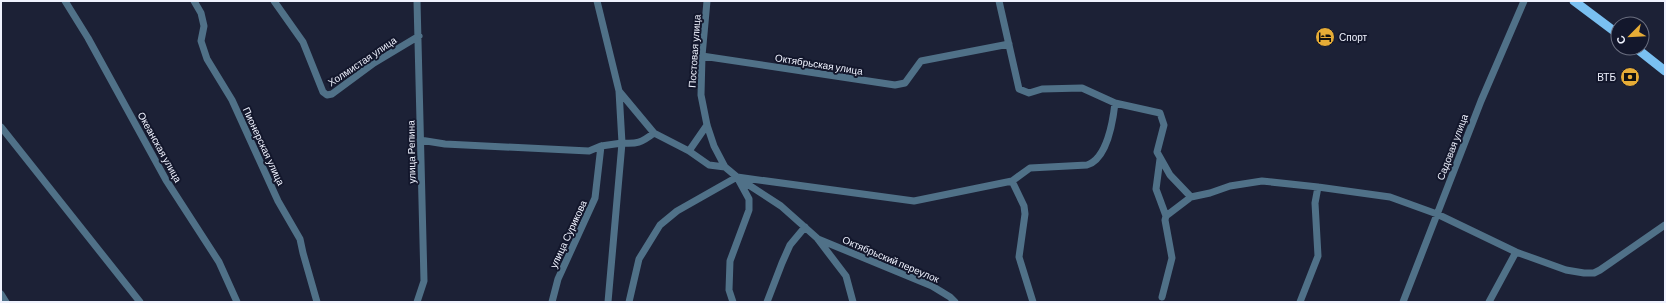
<svg xmlns="http://www.w3.org/2000/svg" width="1666" height="303" font-family="Barlow,sans-serif">
<style>
.lines{fill:none;stroke-linecap:round;stroke-linejoin:round}
.minor{stroke:#507188;stroke-width:7}
.major{stroke:#7ac0f1;stroke-width:9}
.labels{text-anchor:middle;dominant-baseline:central;stroke-width:4;stroke-linejoin:round;paint-order:stroke}
.poi-label{font-size:10px;fill:#eff2fe;stroke:#13172c;text-anchor:start}
.street-label{font-size:10px;fill:#eff2fe;stroke:#13172c}
</style>
<rect width="100%" height="100%" fill="#1c2136"/>
<g class="lines">
<path class="minor" d="M65,1L88,38L166,180L219,262L237,302
M194,1L201,13L204,26L201,41L207,59L232,100L278,201L300,239L303,253L317,302
M274,1L303,42L323,92L327,95L332,94L374,63L419,36
M417,1L424,281L417,302
M597,1L619,91
M707,1L702,56L701,95L707,125L714,146L725,167L737,177L749,199V210L730,261L729,290L733,302
M999,1L1019,89L1029,93L1042,89L1082,88L1115,103L1160,113L1164,125L1157,152L1170,175L1191,197
M702,56L895,85L905,83L921,61L1009,44
M1,127L140,302
M420,140L445,144L589,151L601,146
M689,151L709,165L725,167
M1160,159L1156,189L1166,216
M738,178L781,206L817,238L846,276L853,302
M1012,181L1024,206L1025,214L1019,257L1033,302
M818,239L932,286L950,297L955,302
M1,294L6,302
M1162,297L1172,258L1165,220L1166,216L1191,197L1210,193L1230,186L1262,181L1318,187L1390,197L1437,214L1516,252L1566,270L1584,273H1594L1600,270L1665,225
M552,302L558,279L595,198L601,146L622,143L619,91L654,133
M608,302L622,143C637,144 641,143 654,133L689,151L707,125
M629,302L639,259L660,225L677,211L737,177L914,201L1012,181L1030,168L1087,165C1107,159 1113,121 1115,103
M767,302L782,263L790,245L805,227
M1300,302L1318,256L1315,203L1318,187
M1403,302L1481,101L1524,1
M1489,302L1516,252"/>
<path class="major" d="M1574,1L1618,34
M1636,48L1665,71"/>
</g>
<defs>
<symbol id="hotel-disc" viewBox="-11 -11 22 22"><circle r="9.5" fill="#e6ac36" stroke="#13172c"/><path d="M-6-4.5h1.5V1H6V5H4.5V3h-9V5H-6ZM-4 0a1.8 1.8 0 1 1 3.6 0ZM.5 0V-2.5h3Q6-2.5 6 0Z" fill="#111"/></symbol>
<symbol id="bank-disc" viewBox="-11 -11 22 22"><circle r="9.5" fill="#e6ac36" stroke="#13172c"/><path d="M-6-4H6V4H-6ZM0-2.3a2.3 2.3 0 1 0 0 4.6a2.3 2.3 0 1 0 0-4.6Z" fill="#111"/></symbol>
</defs>
<g fill-rule="evenodd">
<use href="#hotel-disc" x="1314" y="26" width="22" height="22"/>
<use href="#bank-disc" x="1619" y="66" width="22" height="22"/>
</g>
<g class="labels">
<g class="poi-label">
<text x="1339" y="37">Спорт</text>
<text x="1616" y="77" text-anchor="end">ВТБ</text>
</g>
<g class="street-label">
<text transform="translate(694 51) rotate(-86)">Постовая улица</text>
<text transform="translate(362 61) rotate(-34)">Холмистая улица</text>
<text transform="translate(819 64) rotate(9)">Октябрьская улица</text>
<text transform="translate(264 146) rotate(65)">Пионерская улица</text>
<text transform="translate(160 147) rotate(61)">Океанская улица</text>
<text transform="translate(1452 147) rotate(-69)">Садовая улица</text>
<text transform="translate(411 152) rotate(-91)">улица Репина</text>
<text transform="translate(568 234) rotate(-65)">улица Сурикова</text>
<text transform="translate(891 259) rotate(23)">Октябрьский переулок</text>
</g>
</g>
<rect width="1666" height="303" fill="none" stroke="#eff2fe" stroke-width="4"/>
<g transform="translate(1630 36) rotate(246)"><circle r="19" fill="#13172c" stroke="#6b6f80"/>
<path d="M0-3L7 15L0 10L-7 15Z" fill="#e6ac36"/>
<text y="-6" font-size="11" font-weight="bold" text-anchor="middle" fill="#eff2fe">С</text>
</g>
</svg>
